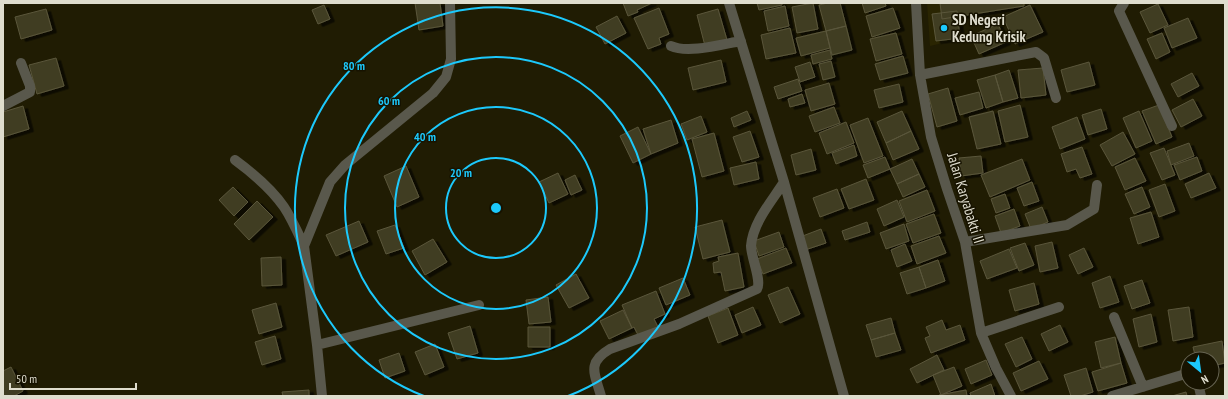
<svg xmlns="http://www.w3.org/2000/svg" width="1228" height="399" font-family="'PT Sans Narrow',sans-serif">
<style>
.built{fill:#2a2502}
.building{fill:#413d22;stroke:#5a563b;filter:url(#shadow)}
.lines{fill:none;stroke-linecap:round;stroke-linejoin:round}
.street{stroke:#59584c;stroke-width:10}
.ring{fill:none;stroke:#1cc9fc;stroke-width:2}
.poi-dot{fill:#1cc9fc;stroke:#171300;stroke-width:1.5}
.labels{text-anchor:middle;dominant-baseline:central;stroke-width:3;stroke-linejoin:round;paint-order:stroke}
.poi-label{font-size:15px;font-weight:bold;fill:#dfddce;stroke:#171300;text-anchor:start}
.street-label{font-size:15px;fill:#dfddce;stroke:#171300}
.centre{fill:#1cc9fc;stroke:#171300;stroke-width:2}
.ring-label{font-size:12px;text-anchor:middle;font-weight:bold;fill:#1cc9fc;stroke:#171300;stroke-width:3;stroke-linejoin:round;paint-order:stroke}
</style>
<defs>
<filter id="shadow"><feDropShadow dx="4.5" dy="2.5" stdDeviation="0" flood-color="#0009"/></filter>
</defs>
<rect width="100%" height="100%" fill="#201c03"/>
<path class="built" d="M927,3H1025L1026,6L958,17L960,39L930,46Z"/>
<path class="building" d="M415,3H440L443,26L419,30Z
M623,3H652L637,10L638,12L628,16Z
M757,3H782V5L759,10Z
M813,3L818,29L797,33L792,7Z
M828,3H840L846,26L826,31L819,5Z
M862,3H885L886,6L865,13Z
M940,3H1024V6L942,19Z
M1158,4L1168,25L1150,33L1140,12Z
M324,5L330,19L318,24L312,10Z
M1030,5L1043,32L1015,44L1003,17Z
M785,6L789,26L768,31L764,11Z
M659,8L669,34L659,38L661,44L648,49L634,18Z
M893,8L900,28L872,37L866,16Z
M46,9L52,30L21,39L15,17Z
M718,9L727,40L705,46L697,15Z
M957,11L960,38L936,41L932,14Z
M617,16L626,33L605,44L596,27Z
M1188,18L1197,38L1172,48L1164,28Z
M998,24L1006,42L979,54L971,36Z
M846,26L852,50L832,55L826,31Z
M790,28L796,53L766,59L761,35Z
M826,31L830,48L801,56L796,38Z
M896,33L902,54L876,61L870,39Z
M1162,33L1170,52L1156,59L1147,39Z
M830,50L832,59L813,64L811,55Z
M903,56L908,73L880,80L875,64Z
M56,58L64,86L37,94L29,65Z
M721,60L726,82L693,90L688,68Z
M831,61L835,77L823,80L819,64Z
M810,62L815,77L800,82L795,67Z
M1089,62L1095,85L1067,92L1061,70Z
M1043,68L1046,95L1021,98L1018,70Z
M1009,70L1018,98L1003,102L995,75Z
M1192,73L1199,86L1178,97L1171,84Z
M995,75L1003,102L986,108L977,80Z
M798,79L802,91L778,99L774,87Z
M829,83L835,104L811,111L805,90Z
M899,84L903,102L879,108L874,90Z
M948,88L957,121L937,127L928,94Z
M979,92L983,108L960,115L955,98Z
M802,94L805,103L790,107L788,99Z
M1193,99L1202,116L1181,127L1172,110Z
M1020,105L1028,137L1005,142L998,111Z
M1159,105L1172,137L1156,144L1142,111Z
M23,106L29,129L3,137V112Z
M834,107L840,123L815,132L809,116Z
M1101,109L1107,129L1088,135L1082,115Z
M747,111L751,120L734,127L731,118Z
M902,111L911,131L886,143L877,122Z
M993,111L1001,144L977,149L969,117Z
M1139,111L1152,141L1136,148L1123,118Z
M701,116L707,132L687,140L681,124Z
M1077,117L1085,139L1060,149L1052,127Z
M868,118L883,156L864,163L850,125Z
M671,120L678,143L651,154L643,129Z
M846,122L854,143L827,154L819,133Z
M638,127L651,154L633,163L620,136Z
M750,131L759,157L742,162L733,137Z
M911,131L919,149L893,160L886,143Z
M1123,132L1135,154L1112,166L1100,145Z
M714,133L724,171L702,177L692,139Z
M1189,143L1194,156L1171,165L1167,151Z
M854,145L857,156L836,164L832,153Z
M1082,147L1092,174L1080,178L1076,169L1067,172L1061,154Z
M1164,148L1175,175L1162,180L1150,153Z
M811,149L816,170L796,175L791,155Z
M981,156L983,173L961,176L959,158Z
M885,157L890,169L868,178L863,165Z
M1197,157L1202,171L1180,180L1174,165Z
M1135,158L1146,181L1125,190L1115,167Z
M912,159L919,174L897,184L890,169Z
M1022,159L1030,180L990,197L981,175Z
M756,162L759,179L734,185L730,168Z
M406,166L419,197L397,207L384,176Z
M558,173L568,194L549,203L539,182Z
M1209,173L1216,188L1191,198L1185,184Z
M919,174L925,187L903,197L897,184Z
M575,175L582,190L571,195L565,180Z
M866,179L874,200L849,209L841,189Z
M1032,182L1039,201L1024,206L1017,188Z
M1165,184L1175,211L1159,217L1149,190Z
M233,187L248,202L234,216L219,200Z
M1142,187L1150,207L1134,214L1125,194Z
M837,189L844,208L820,217L813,198Z
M927,190L935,211L907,222L899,201Z
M1005,194L1010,208L996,213L991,199Z
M897,200L904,217L884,226L877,209Z
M257,201L273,217L249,240L234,224Z
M1042,207L1048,222L1031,229L1025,214Z
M1014,209L1020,226L1001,233L995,216Z
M1151,212L1159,237L1138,244L1130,218Z
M934,214L941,233L913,243L906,224Z
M722,220L730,252L703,259L695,227Z
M359,221L368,242L336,256L326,235Z
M867,222L870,232L845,240L842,231Z
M904,224L909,241L886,249L880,233Z
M395,225L404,248L386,254L377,231Z
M821,229L826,243L805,250L800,237Z
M779,232L784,247L759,256L754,241Z
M939,236L946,253L917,264L911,246Z
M433,239L447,262L425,275L412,251Z
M1052,242L1058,268L1040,272L1035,246Z
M1025,243L1034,265L1019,271L1010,248Z
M905,244L912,261L897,267L891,250Z
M786,248L792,263L763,274L757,259Z
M1084,248L1093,267L1078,274L1069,255Z
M1009,249L1017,268L987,279L980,261Z
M738,253L744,287L725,291L721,272L714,273L713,263L719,261L718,257Z
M281,257L282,285L262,286L261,258Z
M938,260L945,281L926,288L919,267Z
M919,267L926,288L907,294L900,273Z
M576,274L589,298L569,308L556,285Z
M1110,276L1119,302L1100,308L1092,283Z
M683,278L690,295L666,305L659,288Z
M1142,280L1150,303L1132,309L1124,286Z
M1034,283L1039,304L1015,311L1009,290Z
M788,287L800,314L780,323L768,295Z
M656,291L665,314L654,319L658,327L638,335L634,327L632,328L622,305Z
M548,297L551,322L529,324L526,300Z
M276,303L282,327L259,334L252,310Z
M753,307L761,325L742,333L735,315Z
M1189,307L1193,337L1173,341L1168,310Z
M728,308L738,335L718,343L708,316Z
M623,310L632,328L609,339L600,321Z
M1151,314L1157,342L1139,347L1133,319Z
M891,318L895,333L871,340L866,325Z
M942,320L946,330L960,325L965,340L931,353L925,338L930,336L926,327Z
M1060,325L1068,342L1049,351L1041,334Z
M470,326L478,353L457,359L448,333Z
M528,327H550V347H528Z
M895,333L901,350L876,357L871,340Z
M275,336L281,359L262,365L255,342Z
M1022,337L1032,359L1016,367L1005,344Z
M1115,337L1121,363L1101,368L1095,342Z
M1222,341L1225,363L1212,366V359H1196L1193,347Z
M435,344L444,367L425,375L415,352Z
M399,353L405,371L385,378L379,360Z
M937,355L944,370L917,383L910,369Z
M986,360L992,375L971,384L965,369Z
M1039,361L1048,379L1021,391L1013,373Z
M1121,363L1127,383L1098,391L1092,372Z
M11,367L23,391L14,396H3V371Z
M954,367L962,386L941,395L933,375Z
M1086,368L1093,392L1080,396H1071L1064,375Z
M991,384L995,396H971L970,393Z
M309,390V396H283L282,392Z
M966,390L967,396H939V395Z
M1186,392L1187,396H1172Z"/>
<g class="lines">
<path class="street" d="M729,3L784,182L844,396
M916,3L920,75L931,137L947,189L965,242L981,333L996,368L1011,396
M1124,3L1119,11L1172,126
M671,46C688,54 723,44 741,41
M920,75L1036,52L1044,58L1056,98
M3,106L30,92V86L21,63
M235,160C254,174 271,188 284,207C292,219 298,233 304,246
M965,242L1067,225L1094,209L1097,185
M1114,317L1143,387
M981,333L1059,307
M317,345L479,305
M1198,383L1201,396
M322,396L317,345L304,246L330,182L345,165L433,93L446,77L451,59L450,3
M601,396C595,374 586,363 610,349L679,324L757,289C762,281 751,257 751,246C753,222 772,201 784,182
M1112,396L1182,375H1188"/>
</g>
<g class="ring">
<circle cx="496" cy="208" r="50"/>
<circle cx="496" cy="208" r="101"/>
<circle cx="496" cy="208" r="151"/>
<path d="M424 396A201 201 0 1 1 568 396"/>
</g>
<circle class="poi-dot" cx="944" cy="28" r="4"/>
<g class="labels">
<g class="poi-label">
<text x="952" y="19">SD Negeri<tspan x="952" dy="17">Kedung Krisik</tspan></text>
</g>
<g class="street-label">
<text transform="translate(966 198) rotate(73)">Jalan Karyabakti II</text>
</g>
</g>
<circle cx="496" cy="208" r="6" class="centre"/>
<g class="ring-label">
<text x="354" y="70">80 m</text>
<text x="389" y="105">60 m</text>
<text x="425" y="141">40 m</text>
<text x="461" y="177">20 m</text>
</g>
<rect width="1228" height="399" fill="none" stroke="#dfddce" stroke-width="8"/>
<g transform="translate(1200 371) rotate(151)"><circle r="19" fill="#171300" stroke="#676452"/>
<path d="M0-3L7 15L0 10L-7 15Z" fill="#1cc9fc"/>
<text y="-6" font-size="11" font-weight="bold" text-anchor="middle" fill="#dfddce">N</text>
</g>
<path d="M10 383v6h126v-6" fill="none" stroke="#dfddce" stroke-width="2"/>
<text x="16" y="383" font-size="12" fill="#dfddce" stroke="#171300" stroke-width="3" paint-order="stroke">50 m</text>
</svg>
